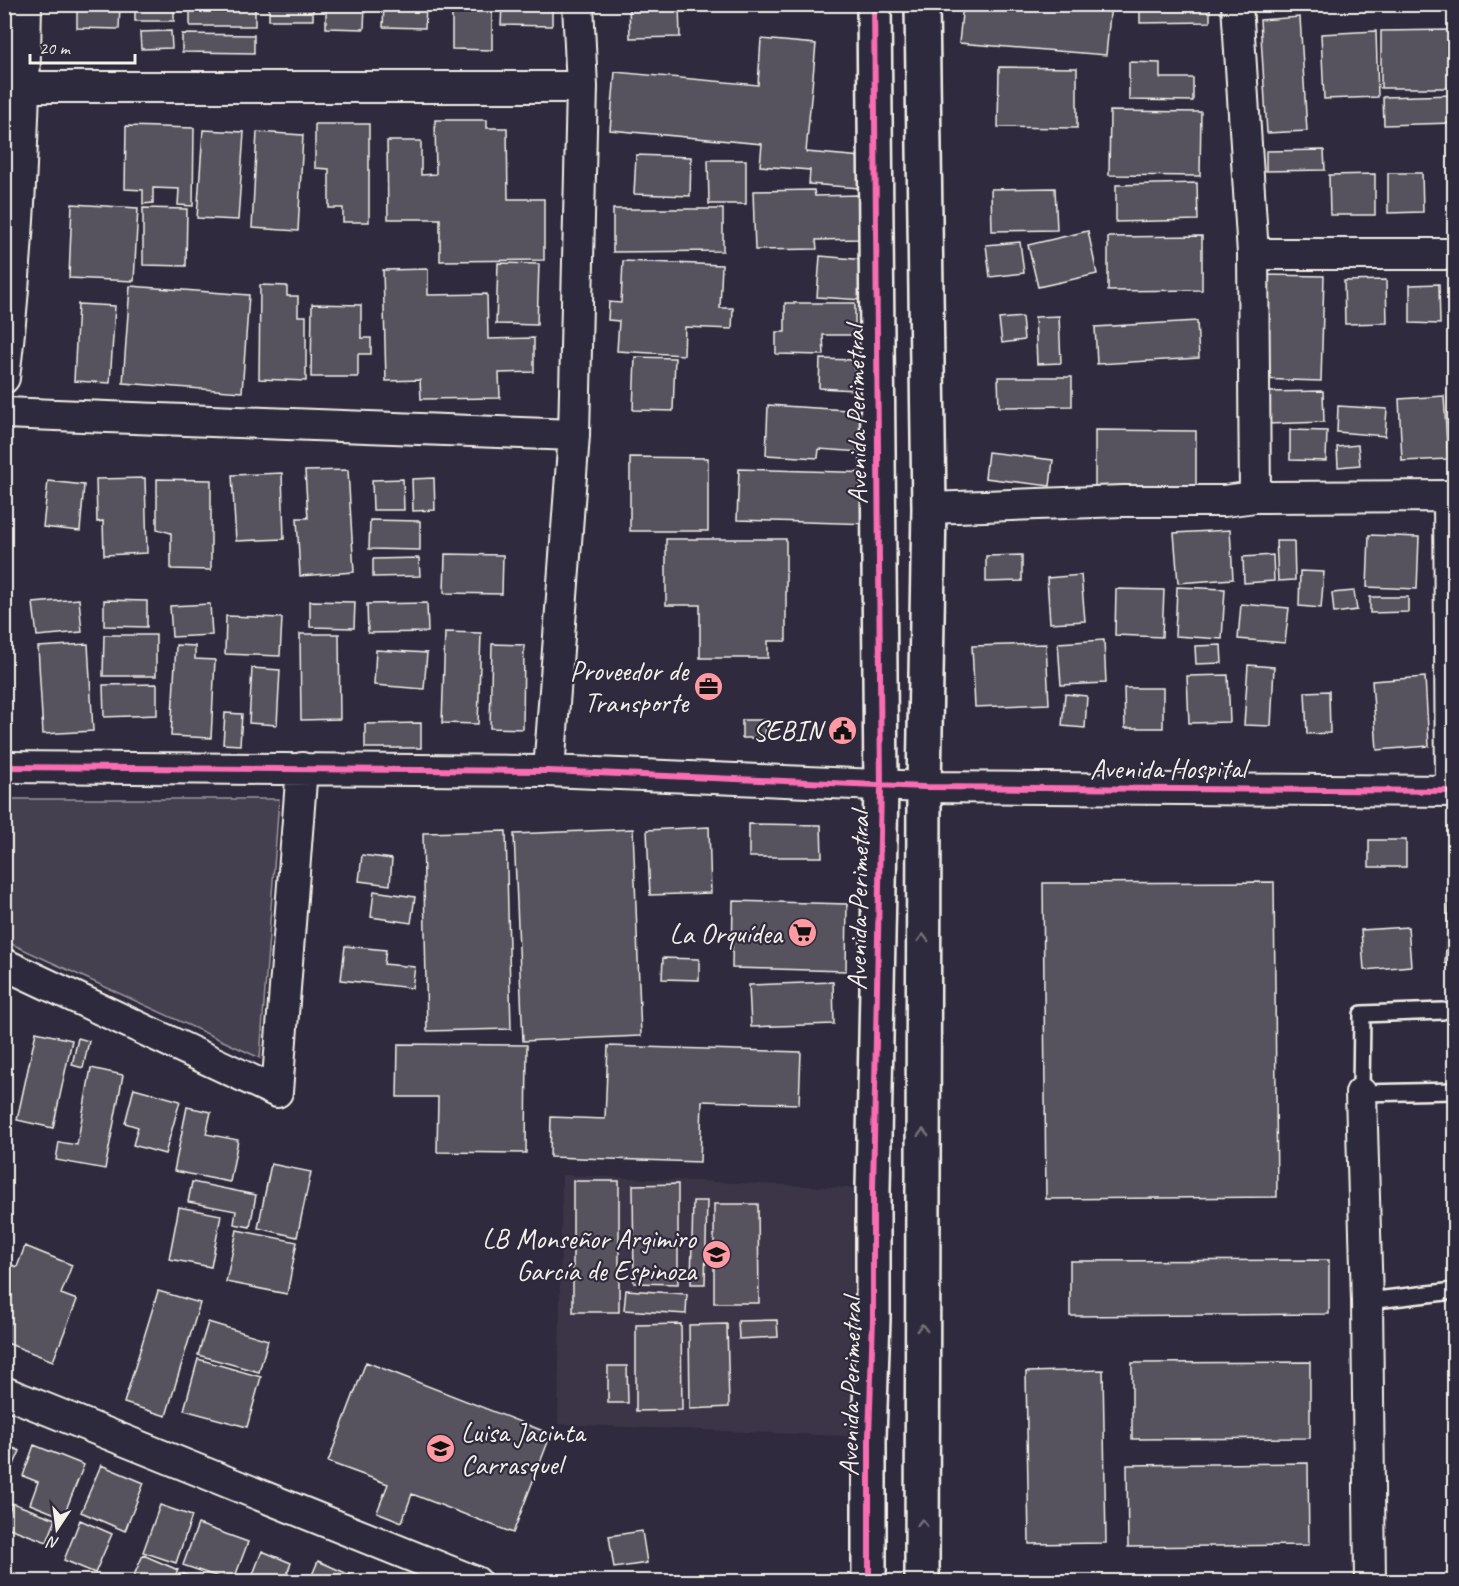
<svg xmlns="http://www.w3.org/2000/svg" width="1459" height="1586" font-family="Caveat,sans-serif">
<style>
.built{fill:#3b3647}
.green{fill:#454050;stroke:#9c989c;stroke-width:1.5}
.building{fill:#56525f;stroke:#f4f1e8;stroke-width:1.5}
.lines{fill:none;stroke-linecap:round;stroke-linejoin:round}
.lane-casing{stroke:#f4f1e8;stroke-width:20}
.street-casing{stroke:#f4f1e8;stroke-width:34}
.secondary-casing{stroke:#f4f1e8;stroke-width:38}
.lane{stroke:#2f2a3d;stroke-width:15}
.street{stroke:#2f2a3d;stroke-width:30}
.secondary{stroke:#2f2a3d;stroke-width:33}
.cycleway-casing{stroke:#2f2a3d;stroke-width:10}
.cycleway{stroke:#f96db3;stroke-width:6}
.oneway{stroke:#747079}
.labels{text-anchor:middle;dominant-baseline:central;stroke-width:4.5;stroke-linejoin:round;paint-order:stroke}
.street-label{font-size:28px;fill:#f4f1e8;stroke:#2f2a3d}
.poi-label{font-size:28px;fill:#f4f1e8;stroke:#2f2a3d;text-anchor:end}
</style>
<rect width="100%" height="100%" fill="#2f2a3d"/>
<filter id="ink" filterUnits="userSpaceOnUse"><feTurbulence type="fractalNoise" baseFrequency=".0167" numOctaves="2"/><feDisplacementMap in="SourceGraphic" scale="12" xChannelSelector="R" yChannelSelector="G"/><feConvolveMatrix kernelMatrix="1 2 1 2 8 2 1 2 1" color-interpolation-filters="sRGB"/></filter>
<g filter="url(#ink)">
<path class="built" d="M562,1175L873,1189L869,1437L558,1424Z"/>
<path class="green" d="M5,799H279L260,1058L5,941Z"/>
<path class="building" d="M77,4H120L119,29L77,28Z
M135,4H174V21H135Z
M190,4H255V26H190Z
M269,4H313V20H269Z
M326,4H365L364,29L326,28Z
M384,4H426L425,28L383,27Z
M452,4H492V50L452,49Z
M502,4H572L552,5V26L501,25Z
M629,4H679L680,37L630,38Z
M963,4H1111L1106,55L959,43Z
M1140,4H1210V22L1140,23Z
M1300,17L1307,131L1267,133L1260,20Z
M1450,30V88H1381V31Z
M171,31L172,48L141,49L140,32Z
M1376,31L1378,97L1324,99L1321,34Z
M182,34L254,35V53L182,52Z
M761,39L816,44L806,152L874,158L872,189L809,184L810,170L760,166L762,144L610,130L615,72L758,85Z
M1129,62L1160,63V78H1193V101L1129,100Z
M999,67L1077,68V128L998,127Z
M1454,95V123L1384,125L1383,97Z
M1110,111L1201,112L1200,176L1109,175Z
M435,120H487V128H507L508,199H544V260L440,261V219H388L387,141H421V175L436,174Z
M315,124H369V222H343V208H329V169L315,168Z
M126,126L194,128L193,206L178,205L179,189L153,188V203L143,204V190L125,189Z
M203,130L244,132L238,220L197,218Z
M257,132L303,135L298,231L252,228Z
M1324,150L1325,170L1266,171V151Z
M636,155L691,157L690,196L634,194Z
M708,160H746V204H709Z
M1388,173H1422L1423,212L1388,213Z
M1375,174V215H1330L1329,175Z
M1197,183L1198,220L1116,222V185Z
M1055,188L1057,230L992,231L991,189Z
M814,190L815,196L859,195L860,239L816,240L817,249L755,250L753,191Z
M72,204L138,208L134,281L69,278Z
M143,208L187,209L186,266L143,265Z
M613,209H723V251L613,252Z
M1088,231L1097,274L1038,287L1028,245Z
M1202,236V290L1108,291V237Z
M1020,242L1024,273L990,277L986,245Z
M820,256L865,260L863,300L817,297Z
M623,261L722,265L720,308H733L732,329L685,327L684,355L617,351L619,321L608,320L609,302L621,303Z
M498,263L539,264L537,325L496,324Z
M428,269V295L487,294L488,339L534,338V372L499,373L500,398L421,399L420,380L386,381L383,270Z
M1261,275L1324,276L1321,381L1259,379Z
M1386,280L1387,323L1345,324L1344,281Z
M1439,284L1440,324L1410,323V285Z
M260,285L287,286V296H298V316H306V381L259,379Z
M130,286L249,295L242,392L123,383Z
M785,303H855V335H823L824,355L776,354V332H785Z
M78,304L115,306L110,383L74,381Z
M312,304L361,305V338H371V354H358V377H311Z
M1059,316L1061,363L1037,364L1035,317Z
M1022,317L1024,340L1002,343L999,319Z
M1197,321L1199,358L1097,364L1095,327Z
M635,357L675,358L673,411L633,410Z
M820,359L855,360L854,390L819,388Z
M998,377H1072V406L999,407Z
M1323,391L1324,422L1268,424L1267,392Z
M1444,396L1448,459L1402,461L1399,399Z
M768,405L863,411L861,452L819,449L818,458L766,455Z
M1338,406L1387,409L1385,436L1337,432Z
M1095,430L1196,431V488L1095,487Z
M1290,430L1327,431L1326,461L1290,460Z
M1358,445L1360,465L1338,467L1337,447Z
M988,452L1053,460L1050,486L985,478Z
M630,457L708,458V531H630Z
M739,469L875,473L873,524L737,520Z
M348,470L354,572L300,576L297,518H308L305,471Z
M282,473L284,539L236,541L232,475Z
M145,478L147,553L104,555L103,521L97,522L96,479Z
M434,478L435,510L413,511L412,479Z
M157,479L211,480V570L171,569V533L157,529Z
M403,479L404,510H373L372,480Z
M48,481L84,485L80,531L43,527Z
M370,520L420,521V550L369,549Z
M1230,530L1233,579L1178,583L1174,533Z
M1369,535L1419,537L1417,589L1367,587Z
M666,539H786V641H768V658H700V605H666Z
M1276,541H1294L1295,580L1278,581Z
M445,554L503,555L502,594L444,593Z
M1022,555V581L986,582V556Z
M1273,555L1274,581L1244,583L1243,557Z
M419,558L420,576L373,577V559Z
M1300,571L1324,572L1321,608L1299,606Z
M1081,575L1085,621L1050,623L1047,578Z
M1177,587L1225,589L1222,639L1175,636Z
M1116,589L1164,590L1162,637L1115,635Z
M1354,591L1357,610L1334,613L1332,593Z
M1370,597H1408V612L1370,613Z
M79,599L82,632L37,636L33,603Z
M104,600L147,601V627L104,626Z
M310,601L355,602L354,628L310,627Z
M427,603L428,632L368,633L367,604Z
M210,604L212,635L172,637L170,606Z
M1241,604L1289,608L1285,643L1238,639Z
M226,616L282,618L280,656L225,654Z
M445,632L481,633L478,724L442,723Z
M300,634H339L340,719L301,720Z
M104,635H156V676H103Z
M1104,640L1106,683L1061,685L1058,643Z
M88,644L93,731L43,734L38,647Z
M492,644L524,645L523,729L490,728Z
M1046,644L1049,704L975,707L972,646Z
M176,645L195,646V659L215,660L211,738L171,736Z
M1221,645L1222,663L1196,664L1195,646Z
M376,650L427,653L424,689L374,685Z
M1248,665L1274,667L1271,726L1244,725Z
M252,668L280,670L277,725L249,723Z
M1228,675L1230,722L1189,723L1187,676Z
M1425,677L1429,746L1377,750L1372,681Z
M157,684V715L104,717L103,685Z
M1124,688H1163V728H1125Z
M1329,691L1330,733L1307,734L1305,692Z
M1065,694L1087,696L1085,728L1062,726Z
M225,713L242,714L240,745L223,744Z
M742,720H766L765,738H742Z
M421,723V748H365V724Z
M749,824L821,825L822,857H749Z
M709,827L711,893L650,895L647,830Z
M633,829L641,1036L523,1041L514,834Z
M506,831L511,1029L427,1031L423,833Z
M1369,840H1406V867H1369Z
M362,855L392,859L390,885L359,881Z
M1451,878H1454V964L1445,963Z
M1274,882L1277,1197L1046,1199L1043,883Z
M374,891L415,897L411,923L371,917Z
M733,901L847,904L846,971L732,968Z
M1408,927L1411,966L1364,970L1361,930Z
M345,946L386,950L384,964L415,967L412,988L341,980Z
M663,958L699,959V980L662,979Z
M833,982L834,1024L751,1027L749,985Z
M36,1032L72,1040L53,1128L17,1120Z
M78,1038L89,1041L83,1068L72,1065Z
M398,1044L527,1045L526,1153L437,1152L438,1097H397Z
M608,1046L801,1052L799,1104L702,1101L700,1162L550,1157L551,1117L605,1119Z
M91,1068L123,1075L105,1169L56,1160L59,1142L77,1145Z
M134,1088L180,1101L165,1154L133,1145L138,1127L125,1123Z
M187,1107L211,1112L206,1134L238,1140L230,1182L174,1171Z
M271,1164L311,1172L297,1237L258,1228Z
M573,1181H619V1312H573Z
M192,1182L256,1195L250,1227L234,1224L236,1211L188,1202Z
M678,1184V1284L634,1283L633,1185Z
M693,1201H707L705,1284H691Z
M714,1204H758L759,1303H714Z
M179,1207L221,1215L211,1267L169,1259Z
M237,1230L297,1242L287,1294L226,1282Z
M25,1246L72,1265L61,1294L77,1300L53,1361L4,1342V1262L17,1267Z
M1329,1260V1314L1070,1316V1261Z
M626,1290L687,1294L686,1314L624,1310Z
M158,1291L200,1303L166,1416L124,1403Z
M777,1320L778,1337L739,1339L738,1321Z
M208,1322L268,1340L259,1372L198,1355Z
M681,1324L682,1410L636,1411V1325Z
M727,1324L729,1407L690,1409L689,1325Z
M198,1359L261,1377L247,1427L184,1410Z
M366,1362L551,1434L513,1533L412,1494L402,1522L377,1512L388,1484L328,1462Z
M1310,1362V1438L1132,1439V1363Z
M608,1366H627L628,1403H608Z
M1103,1370L1106,1543L1029,1544L1026,1372Z
M4,1444L20,1451L4,1487Z
M34,1445L84,1465L63,1517L30,1504L38,1482L23,1476Z
M1308,1463L1309,1545L1128,1547L1127,1465Z
M101,1465L144,1483L125,1531L81,1512Z
M12,1503L56,1519L47,1542L4,1526Z
M160,1505L192,1516L176,1563L143,1552Z
M80,1520L112,1534L95,1573L64,1560Z
M198,1524L248,1542L233,1582L183,1565Z
M642,1531L647,1563L614,1568L609,1536Z
M262,1551L291,1563L284,1582H250Z
M143,1555L178,1570L172,1582H131Z
M318,1561L350,1575L347,1582H309Z
M183,1574L205,1582H180Z"/>
<g class="lines">
<defs>
<path id="lane" d="M1443,1011L1362,1014L1361,1093L1454,1091
M1367,1301L1454,1291"/>
<path id="street" d="M1237,4L1253,254L1255,497
M24,87H582
M1253,254H1454
M4,378C19,254 24,129 26,4
M4,413L574,435
M1449,496L1451,791
M929,508L1123,501H1224L1255,497L1454,496
M4,767L549,771L924,787L1454,791
M549,771L574,435L582,87L578,4
M4,964L277,1092L302,768
M1361,1093L1367,1301L1370,1582
M4,1392L476,1582"/>
<path id="secondary" d="M869,1582V1437L873,1318V1189L881,786L874,4
M922,1582L924,787L929,508L922,4"/>
</defs>
<use href="#lane" class="lane-casing"/>
<use href="#street" class="street-casing"/>
<use href="#secondary" class="secondary-casing"/>
<use href="#lane" class="lane"/>
<use href="#street" class="street"/>
<use href="#secondary" class="secondary"/>
<defs>
<path id="cycleway" d="M4,767L549,771L924,787L1454,791
M869,1582V1437L873,1318V1189L881,786L874,4"/>
</defs>
<use href="#cycleway" class="cycleway-casing"/>
<use href="#cycleway" class="cycleway"/>
</g>
<defs><path id="oneway-chevron" d="M-2-3.5L2.5 0L-2 3.5" fill="none" stroke-width="1.6" stroke-linecap="round" stroke-linejoin="round" transform="scale(1.5)"/></defs>
<g class="oneway">
<use href="#oneway-chevron" transform="translate(923 938) rotate(-90)"/>
<use href="#oneway-chevron" transform="translate(923 1133) rotate(-90)"/>
<use href="#oneway-chevron" transform="translate(922 1328) rotate(-90)"/>
<use href="#oneway-chevron" transform="translate(922 1523) rotate(-90)"/>
</g>
</g>
<defs>
<symbol id="office-disc" viewBox="-11 -11 22 22"><circle r="9.5" fill="#ff9aa2" stroke="#2f2a3d"/><path d="M-6-3h4V-5.5h4V-3h4V5H-6ZM-1-4.5V-3h2v-1.5ZM-6 0V1H6V0Z" fill="#111"/></symbol>
<symbol id="civic-disc" viewBox="-11 -11 22 22"><circle r="9.5" fill="#ff9aa2" stroke="#2f2a3d"/><path d="M-.6-6.5H3V-4.5H.6V-3L4-1V1h2V6H-6V1h2V-1L-.6-3ZM-1.2 2.5V6h2.4V2.5Z" fill="#111"/></symbol>
<symbol id="supermarket-disc" viewBox="-11 -11 22 22"><circle r="9.5" fill="#ff9aa2" stroke="#2f2a3d"/><path d="M-6-5.5h2.5l.6 2H6L4.5 2H-2.5L-4.4-4H-6ZM-1.5 3.2a1.3 1.3 0 1 0 .1 0ZM3 3.2a1.3 1.3 0 1 0 .1 0Z" fill="#111"/></symbol>
<symbol id="school-disc" viewBox="-11 -11 22 22"><circle r="9.5" fill="#ff9aa2" stroke="#2f2a3d"/><path d="M0-5L7-2L0 1L-7-2ZM-4 1L0 2.5L4 1V4Q0 6-4 4Z" fill="#111"/></symbol>
</defs>
<g fill-rule="evenodd">
<use href="#office-disc" x="692" y="670" width="33" height="33"/>
<use href="#civic-disc" x="826" y="714" width="33" height="33"/>
<use href="#supermarket-disc" x="786" y="916" width="33" height="33"/>
<use href="#school-disc" x="700" y="1238" width="33" height="33"/>
<use href="#school-disc" x="424" y="1432" width="33" height="33"/>
</g>
<g class="labels">
<g class="street-label">
<text transform="translate(856 415) rotate(-91)">Avenida Perimetral</text>
<text x="1168" y="768">Avenida Hospital</text>
<text transform="translate(858 901) rotate(-89)">Avenida Perimetral</text>
<text transform="translate(850 1387) rotate(-89)">Avenida Perimetral</text>
</g>
<g class="poi-label">
<text x="688" y="670">Proveedor de<tspan x="688" dy="32">Transporte</tspan></text>
<text x="822" y="730">SEBIN</text>
<text x="782" y="933">La Orquídea</text>
<text x="696" y="1238">LB Monseñor Argimiro<tspan x="696" dy="32">García de Espinoza</tspan></text>
<text x="461" y="1432" text-anchor="start">Luisa Jacinta<tspan x="461" dy="32">Carrasquel</tspan></text>
</g>
</g>
<rect width="1459" height="1586" fill="none" stroke="#2f2a3d" stroke-width="24"/>
<rect x="12" y="12" width="1435" height="1562" fill="none" stroke="#f4f1e8" stroke-width="2" filter="url(#ink)"/>
<g transform="translate(57 1529) rotate(193)" stroke="#2f2a3d" stroke-width="4.5" paint-order="stroke">
<path d="M0-4.5L10 22L0 15L-10 22Z" fill="#f4f1e8"/>
<text y="-9" font-size="16" font-weight="bold" text-anchor="middle" fill="#f4f1e8">N</text>
</g>
<path d="M30 54v9h105v-9" fill="none" stroke="#f4f1e8" stroke-width="3"/>
<text x="39" y="54" font-size="18" fill="#f4f1e8" stroke="#2f2a3d" stroke-width="4.5" paint-order="stroke">20 m</text>
</svg>
